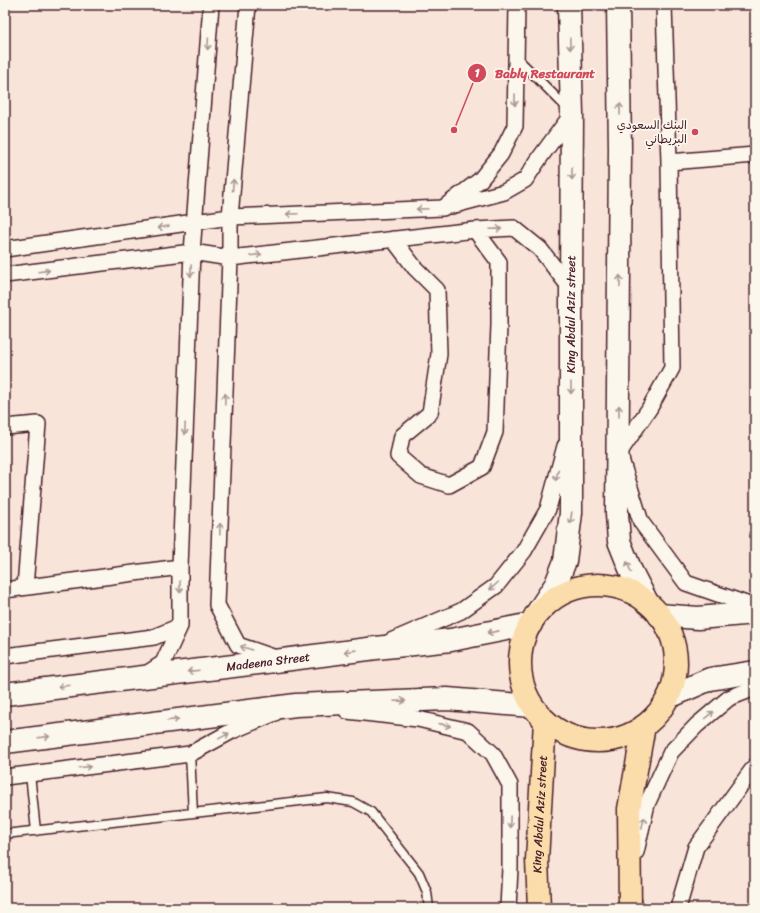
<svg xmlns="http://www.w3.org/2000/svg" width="760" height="913" font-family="Sriracha,'Playpen Sans Arabic',sans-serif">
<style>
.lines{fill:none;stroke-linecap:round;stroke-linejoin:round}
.lane-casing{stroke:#4a1f2b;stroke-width:11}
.street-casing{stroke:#4a1f2b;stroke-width:18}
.secondary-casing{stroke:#4a1f2b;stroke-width:25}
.primary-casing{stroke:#4a1f2b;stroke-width:25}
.lane{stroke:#fbf7ec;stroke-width:8}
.street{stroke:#fbf7ec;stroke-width:15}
.secondary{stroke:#fbf7ec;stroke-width:22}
.primary{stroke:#fbddab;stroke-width:22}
.oneway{stroke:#ab9695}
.poi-dot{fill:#d1495b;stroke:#fbf7ec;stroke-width:1.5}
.labels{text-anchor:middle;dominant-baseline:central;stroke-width:3.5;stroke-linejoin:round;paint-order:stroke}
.poi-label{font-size:12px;fill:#4a1f2b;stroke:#fbf7ec;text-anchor:end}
.street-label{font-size:12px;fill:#4a1f2b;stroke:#fbf7ec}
.leader{fill:none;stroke:#d1495b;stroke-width:1.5}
.callout-dot{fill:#d1495b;stroke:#fbf7ec;stroke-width:1.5}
.mark-label{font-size:12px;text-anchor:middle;font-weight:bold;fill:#fff}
.callout-label{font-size:13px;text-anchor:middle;font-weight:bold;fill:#d1495b;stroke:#fbf7ec;stroke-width:3.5;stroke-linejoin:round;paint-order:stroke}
</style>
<rect width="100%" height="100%" fill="#f8e4d8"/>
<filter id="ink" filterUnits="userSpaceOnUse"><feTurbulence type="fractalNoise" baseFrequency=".025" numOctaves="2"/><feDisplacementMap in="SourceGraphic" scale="8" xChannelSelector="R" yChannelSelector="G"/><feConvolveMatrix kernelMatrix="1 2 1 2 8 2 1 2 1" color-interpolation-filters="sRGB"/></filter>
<g filter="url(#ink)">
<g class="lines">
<defs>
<path id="lane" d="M517,58L568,109
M190,754L193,813
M30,774L36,831
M5,834L327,798L353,802L371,812L419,873L427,892L429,908"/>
<path id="street" d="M248,5L230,217V258L217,605L238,645L276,658
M664,5L669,162
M755,155L669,162L672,368L649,409L619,453L641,522L686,583L755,607
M451,206L504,192L525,180L541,156L572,114
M393,239L415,268L437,290L439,354L430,413L402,436L398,456L421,476L449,485L482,467L495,432L499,325V262L475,230
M5,249L230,217L443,208L480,180L501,154L515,126L517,5
M5,275L192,252L230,258L475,230L514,228L540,249L571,289
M5,427L38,424L25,587
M5,590L180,567
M391,641L461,611L496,586L524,551L548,509L565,446
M5,656L154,637L180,626
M146,674L163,663L180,626V567L192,252L211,5
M347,711L418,719L468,731L493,754L510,785V868L508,908
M5,777L190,754L232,731L275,713
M636,852L647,804L671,752L697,725L729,698L755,688
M678,908L696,847L755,766"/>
<g id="secondary">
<path d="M618,5L620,149L617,514L619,541L631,571L647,602"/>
<path d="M659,615L698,618L755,613"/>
<path id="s1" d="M535,616L556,584L565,561L571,513V289L572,114L569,5"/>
<path id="s2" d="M5,694L283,660L376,648L451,640L531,624"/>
<path d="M669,697L710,679L755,672"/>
<path d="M5,742L296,705L447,699L532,706"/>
</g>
<g id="primary">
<circle cx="598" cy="663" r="78"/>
<path id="s3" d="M539,908L537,860L545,721"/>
<path d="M630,908L629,809L644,726"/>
</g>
</defs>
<use href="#lane" class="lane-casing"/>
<use href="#street" class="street-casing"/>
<use href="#secondary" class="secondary-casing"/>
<use href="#primary" class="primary-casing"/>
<use href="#lane" class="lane"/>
<use href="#street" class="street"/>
<use href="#secondary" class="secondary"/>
<use href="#primary" class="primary"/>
</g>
<defs><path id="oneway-shaft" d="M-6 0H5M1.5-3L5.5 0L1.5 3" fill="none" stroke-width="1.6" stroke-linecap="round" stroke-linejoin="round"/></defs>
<g class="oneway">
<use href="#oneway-shaft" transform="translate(208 44) rotate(94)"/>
<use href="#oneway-shaft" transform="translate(570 44) rotate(88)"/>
<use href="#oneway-shaft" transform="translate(515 100) rotate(91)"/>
<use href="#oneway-shaft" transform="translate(620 109) rotate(-91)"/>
<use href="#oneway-shaft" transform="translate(572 174) rotate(90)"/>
<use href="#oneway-shaft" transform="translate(233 185) rotate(-85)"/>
<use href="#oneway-shaft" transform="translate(422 209) rotate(178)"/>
<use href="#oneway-shaft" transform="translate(292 214) rotate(178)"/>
<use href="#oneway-shaft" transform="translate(163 227) rotate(172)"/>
<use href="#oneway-shaft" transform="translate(496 229) rotate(-2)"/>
<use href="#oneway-shaft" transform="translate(256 255) rotate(-7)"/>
<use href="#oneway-shaft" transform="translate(44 271) rotate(-7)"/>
<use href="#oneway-shaft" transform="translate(191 271) rotate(92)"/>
<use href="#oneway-shaft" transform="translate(620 281) rotate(-90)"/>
<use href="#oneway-shaft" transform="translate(571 388) rotate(90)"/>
<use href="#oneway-shaft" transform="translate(225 399) rotate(-88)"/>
<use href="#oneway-shaft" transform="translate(619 411) rotate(-90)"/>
<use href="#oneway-shaft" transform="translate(185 429) rotate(92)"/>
<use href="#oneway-shaft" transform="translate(557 475) rotate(105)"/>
<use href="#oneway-shaft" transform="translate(571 518) rotate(97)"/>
<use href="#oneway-shaft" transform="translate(220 529) rotate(-88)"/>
<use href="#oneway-shaft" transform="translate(629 567) rotate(-113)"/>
<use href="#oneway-shaft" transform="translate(494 586) rotate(138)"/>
<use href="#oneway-shaft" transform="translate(180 587) rotate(90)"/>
<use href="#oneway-shaft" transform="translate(493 632) rotate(169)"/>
<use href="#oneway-shaft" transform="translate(246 648) rotate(-162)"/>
<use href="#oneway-shaft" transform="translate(350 651) rotate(172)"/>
<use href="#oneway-shaft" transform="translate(193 671) rotate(173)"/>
<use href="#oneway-shaft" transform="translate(64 686) rotate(173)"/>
<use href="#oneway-shaft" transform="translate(400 701) rotate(-2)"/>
<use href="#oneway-shaft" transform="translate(709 715) rotate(-40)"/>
<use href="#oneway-shaft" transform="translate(173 720) rotate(-7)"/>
<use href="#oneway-shaft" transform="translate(445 725) rotate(13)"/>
<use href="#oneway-shaft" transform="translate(224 736) rotate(-29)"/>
<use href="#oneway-shaft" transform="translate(44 737) rotate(-7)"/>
<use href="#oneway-shaft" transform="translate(85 767) rotate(-7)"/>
<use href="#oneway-shaft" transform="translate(510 822) rotate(91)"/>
<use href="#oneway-shaft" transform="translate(643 823) rotate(-76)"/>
</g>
</g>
<circle class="poi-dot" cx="695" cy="132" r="4"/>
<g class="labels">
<g class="poi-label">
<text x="687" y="125">البنك السعودي<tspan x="687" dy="14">البريطاني</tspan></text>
</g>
<g class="street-label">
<text stroke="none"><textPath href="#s1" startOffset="310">King Abdul Aziz street</textPath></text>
<text stroke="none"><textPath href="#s2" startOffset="265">Madeena Street</textPath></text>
<text stroke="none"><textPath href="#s3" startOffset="94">King Abdul Aziz street</textPath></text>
</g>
</g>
<path class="leader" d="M454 130L477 73"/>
<g class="callout-dot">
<circle cx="454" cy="130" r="4"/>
<circle cx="477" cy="73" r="10"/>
</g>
<g class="mark-label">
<text x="477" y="77">1</text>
</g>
<g class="callout-label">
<text x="545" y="78">Bably Restaurant</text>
</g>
<rect width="760" height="913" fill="none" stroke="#fbf7ec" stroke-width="20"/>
<rect x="10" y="10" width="740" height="893" fill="none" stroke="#4a1f2b" stroke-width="1.5" filter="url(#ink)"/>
</svg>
